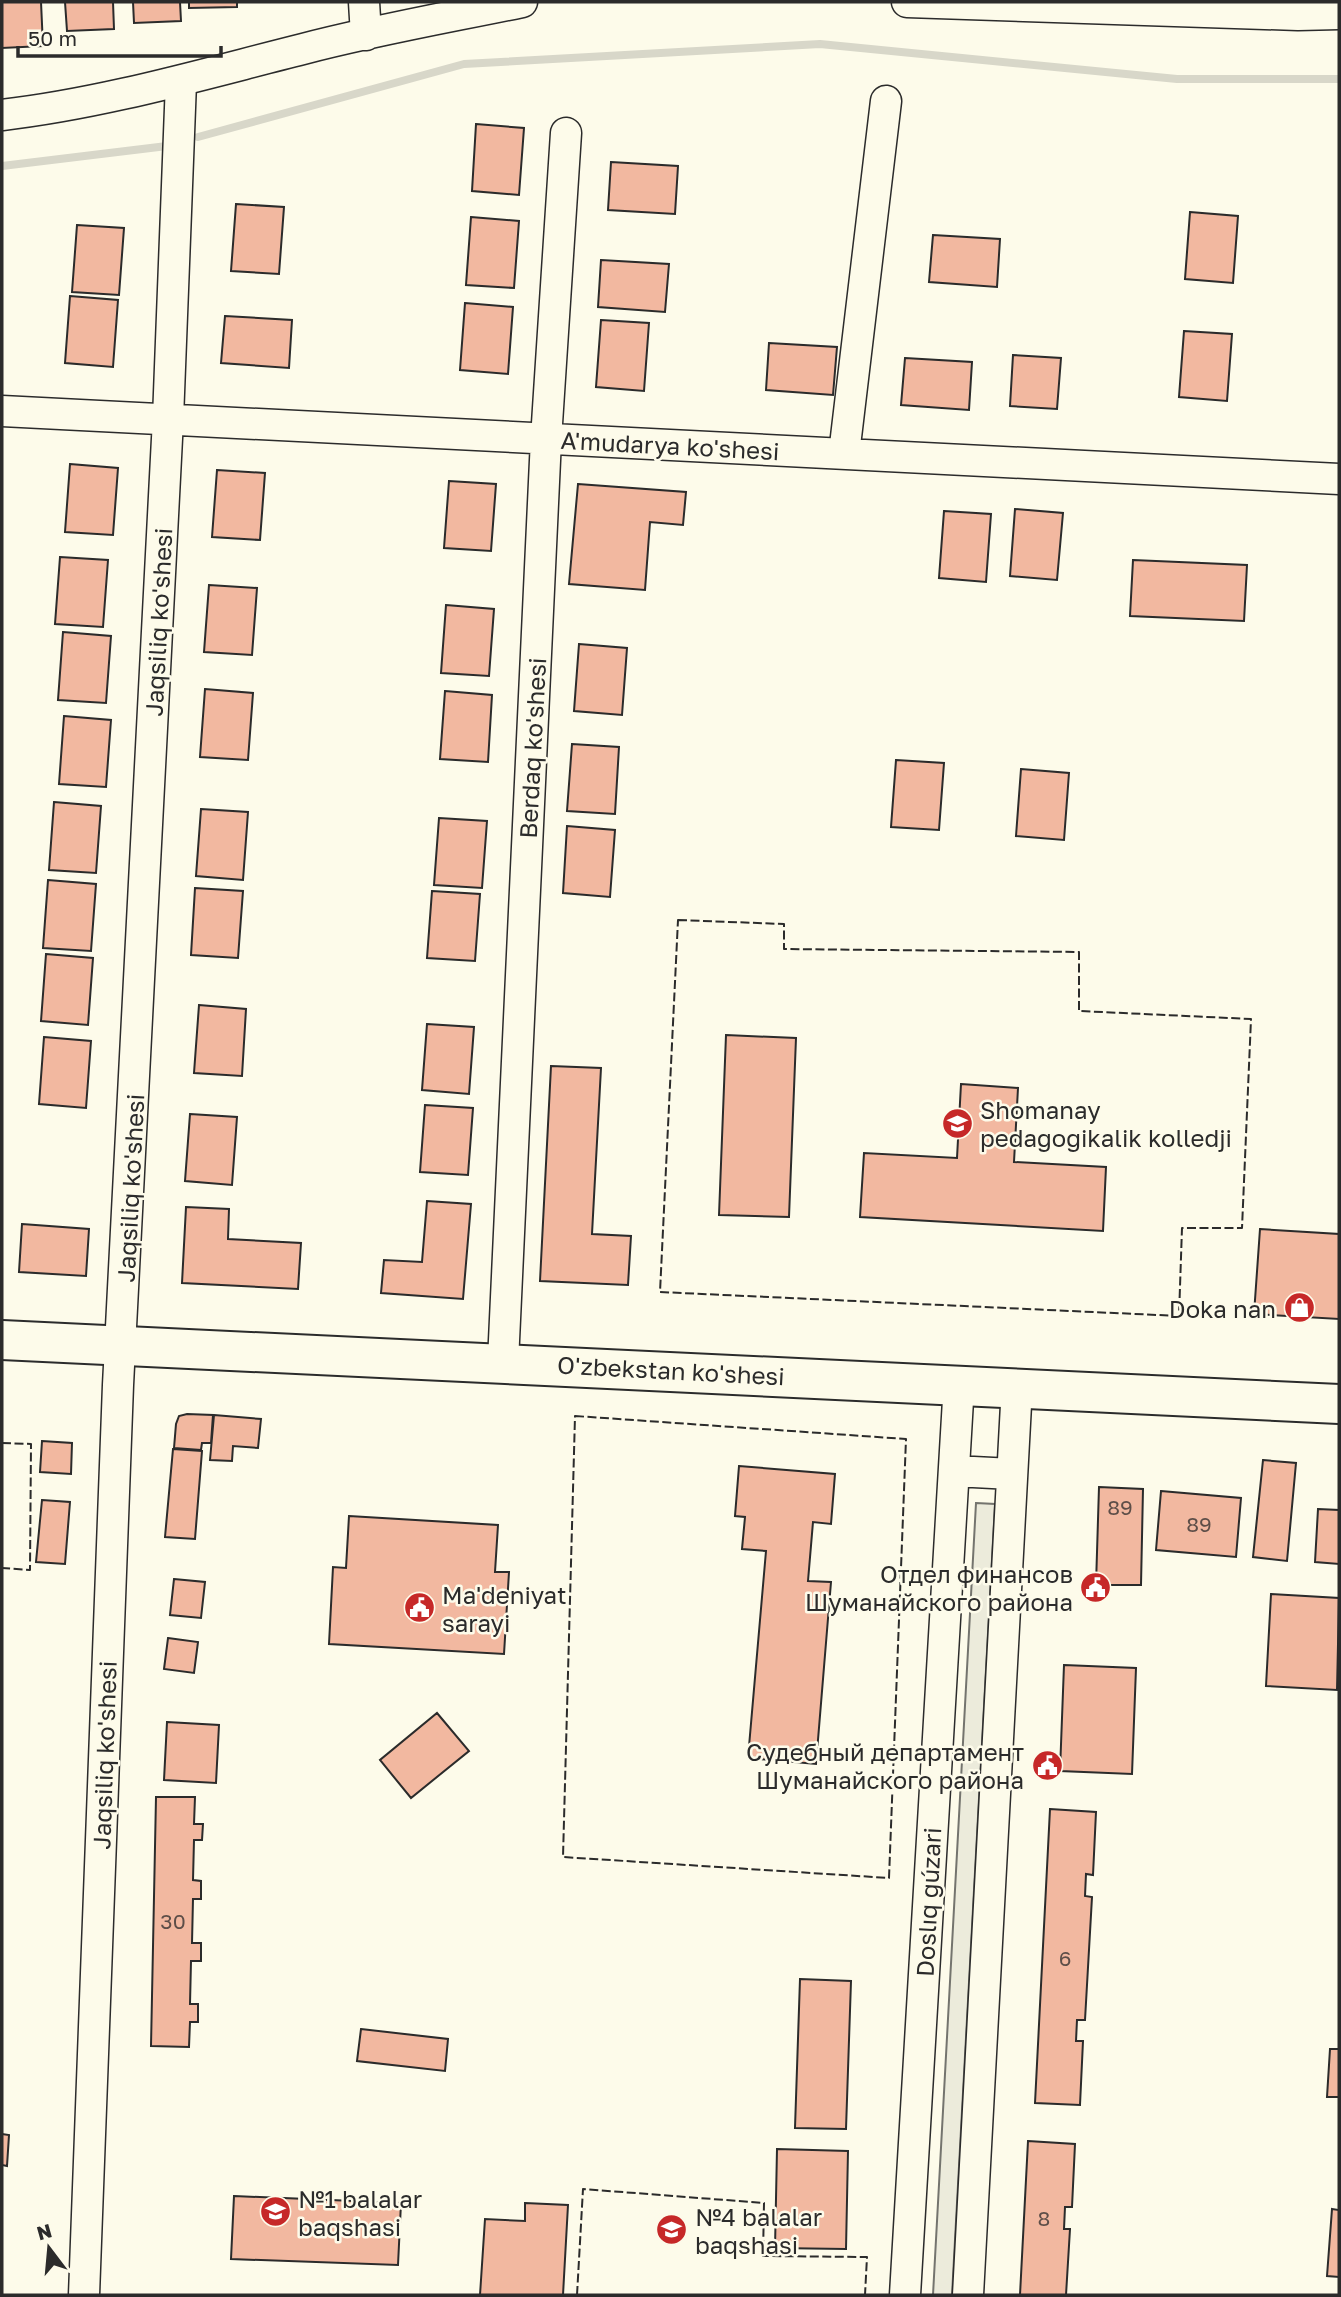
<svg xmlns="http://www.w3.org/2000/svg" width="1341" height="2297" font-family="'Golos Text',sans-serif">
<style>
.green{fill:#ecebdb;stroke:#74746e;stroke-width:2}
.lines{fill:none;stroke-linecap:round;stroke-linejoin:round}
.stream{stroke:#d8d7c9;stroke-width:8}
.building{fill:#f2b8a0;stroke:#2b2b2b;stroke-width:2}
.minor-casing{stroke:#2b2b2b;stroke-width:33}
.major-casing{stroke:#2b2b2b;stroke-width:42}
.minor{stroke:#fdfbea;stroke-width:30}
.major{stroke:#fdfbea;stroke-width:38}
.fence{stroke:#2b2b2b;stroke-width:2;stroke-dasharray:9 3.5;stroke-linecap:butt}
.labels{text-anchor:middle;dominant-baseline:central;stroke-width:5;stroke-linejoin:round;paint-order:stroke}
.number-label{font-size:21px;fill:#5d4e48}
.street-label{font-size:24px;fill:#2b2b2b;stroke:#fdfbea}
.poi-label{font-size:24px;fill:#2b2b2b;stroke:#fdfbea;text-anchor:start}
</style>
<rect width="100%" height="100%" fill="#fdfbea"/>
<path class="green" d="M976,1503L995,1504L952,2295H933Z"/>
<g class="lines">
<path class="stream" d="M198,137L464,64L820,44L1177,79H1339
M2,166L167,146"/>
</g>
<path class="building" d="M2,2H41L43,46L2,48Z
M65,2H113L114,29L67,31Z
M133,2H180L181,21L134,23Z
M189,2H237V7L189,8Z
M476,124L524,128L519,195L472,191Z
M611,162L678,166L675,214L608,210Z
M236,204L284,207L279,274L231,271Z
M1190,212L1238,216L1233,283L1185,279Z
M471,217L519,221L514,288L466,285Z
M77,225L124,228L119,295L72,292Z
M933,235L1000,239L997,287L929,282Z
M601,260L669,264L665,312L598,307Z
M70,296L118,300L113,367L65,363Z
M465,303L513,307L508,374L460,370Z
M225,316L292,320L289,368L221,363Z
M601,320L649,323L644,391L596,387Z
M1184,331L1232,334L1227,401L1179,397Z
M769,343L837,347L833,395L766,390Z
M1013,355L1061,358L1057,409L1010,406Z
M905,358L972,362L969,410L901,405Z
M70,464L118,468L113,535L65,532Z
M217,470L265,473L260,540L212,537Z
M449,481L496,484L491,551L444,548Z
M578,484L686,492L683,525L650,522L645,590L569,584Z
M1015,509L1063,513L1057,580L1010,576Z
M944,511L991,514L986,582L939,578Z
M60,557L108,560L103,627L55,624Z
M1133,560L1247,565L1244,621L1130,616Z
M209,585L257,588L252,655L204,652Z
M446,605L494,609L489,676L441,673Z
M63,632L111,636L106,703L58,700Z
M579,644L627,648L622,715L574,711Z
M205,689L253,693L248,760L200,757Z
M445,691L492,695L488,762L440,759Z
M64,716L111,720L106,787L59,784Z
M572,744L619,747L615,814L567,811Z
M896,760L944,763L939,830L891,827Z
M1021,769L1069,773L1064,840L1016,836Z
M54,802L101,806L96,873L49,870Z
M201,809L248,812L243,880L196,876Z
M439,818L487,821L482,888L434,885Z
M567,826L615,830L610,897L563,893Z
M48,880L96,884L91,951L43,948Z
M195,888L243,891L238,958L191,955Z
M432,891L480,894L475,961L427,958Z
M46,954L93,958L88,1025L41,1021Z
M199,1005L246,1009L242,1076L194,1073Z
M427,1024L474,1027L469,1094L422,1090Z
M726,1035L796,1038L789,1217L719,1215Z
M44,1037L91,1041L86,1108L39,1104Z
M551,1066L601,1068L592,1234L631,1236L628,1285L540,1281Z
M961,1084L1018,1088L1014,1162L1106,1167L1103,1231L860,1217L864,1153L957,1158Z
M425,1105L473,1108L468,1175L420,1172Z
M190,1114L237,1117L232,1185L185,1181Z
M427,1201L471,1204L463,1299L381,1293L384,1260L422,1262Z
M186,1207L229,1209L228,1239L301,1243L298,1289L182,1283Z
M22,1224L89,1229L86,1276L19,1272Z
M1260,1229L1339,1234V1319L1254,1314Z
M187,1414L213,1415L211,1443H202L201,1450L174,1448L176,1424L179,1416Z
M214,1415L261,1419L258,1448L233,1446L232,1461L210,1460Z
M42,1441L72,1443L71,1474L40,1472Z
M173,1449L202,1451L195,1539L165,1537Z
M1263,1460L1296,1463L1287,1561L1253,1557Z
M739,1466L835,1474L831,1524L813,1522L808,1581L831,1582L816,1764L748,1758L766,1551L742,1549L745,1517L735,1516Z
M1099,1487L1143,1489L1141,1585H1096Z
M1161,1491L1241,1498L1236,1557L1156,1550Z
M42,1500L70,1502L65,1564L36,1562Z
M1318,1509L1339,1510V1564L1315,1562Z
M349,1516L498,1525L495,1572H509L504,1654L329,1644L333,1567L346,1568Z
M174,1579L205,1582L201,1618L170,1615Z
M1271,1594L1339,1598L1337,1690L1266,1686Z
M168,1638L198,1642L194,1673L164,1669Z
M1064,1665L1136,1668L1132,1774L1060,1771Z
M437,1713L469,1751L411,1798L380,1760Z
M167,1722L219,1725L216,1783L164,1780Z
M156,1797H195L194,1824H203L202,1840H194L193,1880L201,1881V1899H193L192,1943H201V1961H191L190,2004H198V2022H190L189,2047L151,2046Z
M1050,1809L1096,1812L1093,1875L1086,1874L1085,1896L1092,1897L1085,2020H1077L1076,2041H1083L1080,2105L1035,2103Z
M800,1979L851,1981L846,2129L795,2128Z
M361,2029L448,2039L445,2071L357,2061Z
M1330,2049H1339V2097H1327Z
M2,2134L9,2135L7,2166L2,2165Z
M1028,2141L1075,2144L1072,2207H1065L1064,2229H1070L1066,2295H1020Z
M777,2149L848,2151L846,2249L775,2248Z
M234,2196L401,2203L398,2265L231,2259Z
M525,2203L568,2205L563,2295H480L485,2219L525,2221Z
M1332,2209L1339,2210V2277L1327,2276Z"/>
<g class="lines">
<defs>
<path id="minor" d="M364,2L366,35
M907,2L1298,15L1339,14
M2,115C105,103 203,74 303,49C375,30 450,17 522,2
M2,411L1339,479
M844,454L886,101
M503,1362L546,439L566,133
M954,1471L1012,1474
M84,2295L118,1385L168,419L181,82
M905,2295L959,1383
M968,2295L1017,1386"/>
<path id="major" d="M2,1340L1339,1404"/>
</defs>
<use href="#minor" class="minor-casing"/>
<use href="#major" class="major-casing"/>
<use href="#minor" class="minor"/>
<use href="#major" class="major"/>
<path class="fence" d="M678,920L784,924V949L1079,952V1011L1251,1019L1242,1228H1182L1179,1316L660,1292Z
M575,1416L906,1439L889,1878L563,1857Z
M2,1443L31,1444L30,1570L2,1568
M577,2295L583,2189L764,2203L763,2256L867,2257L865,2295"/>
</g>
<defs>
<symbol id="university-disc" viewBox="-11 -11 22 22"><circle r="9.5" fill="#c62828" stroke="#fdfbea"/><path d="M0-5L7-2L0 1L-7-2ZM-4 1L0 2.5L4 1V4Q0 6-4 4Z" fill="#fff"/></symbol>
<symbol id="shop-disc" viewBox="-11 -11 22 22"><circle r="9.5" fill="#c62828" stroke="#fdfbea"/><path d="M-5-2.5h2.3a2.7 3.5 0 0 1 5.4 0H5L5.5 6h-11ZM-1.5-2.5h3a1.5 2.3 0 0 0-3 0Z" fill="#fff"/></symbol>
<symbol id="civic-disc" viewBox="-11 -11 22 22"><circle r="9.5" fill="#c62828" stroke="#fdfbea"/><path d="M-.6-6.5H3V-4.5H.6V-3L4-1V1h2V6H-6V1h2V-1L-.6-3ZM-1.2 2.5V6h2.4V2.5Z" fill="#fff"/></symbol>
<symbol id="school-disc" viewBox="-11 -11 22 22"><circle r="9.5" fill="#c62828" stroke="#fdfbea"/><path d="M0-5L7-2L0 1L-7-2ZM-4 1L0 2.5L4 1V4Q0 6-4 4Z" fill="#fff"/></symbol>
</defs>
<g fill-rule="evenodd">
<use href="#university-disc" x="940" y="1106" width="35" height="35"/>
<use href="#shop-disc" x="1282" y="1290" width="35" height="35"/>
<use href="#civic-disc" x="1078" y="1570" width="35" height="35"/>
<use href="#civic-disc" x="402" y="1590" width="35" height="35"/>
<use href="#civic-disc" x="1030" y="1748" width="35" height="35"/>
<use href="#school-disc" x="258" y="2194" width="35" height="35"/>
<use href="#school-disc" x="654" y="2212" width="35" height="35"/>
</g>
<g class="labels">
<g class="number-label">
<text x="1120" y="1507">89</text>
<text x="1199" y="1524">89</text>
<text x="173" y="1921">30</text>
<text x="1065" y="1958">6</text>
<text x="1044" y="2218">8</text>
</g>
<g class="street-label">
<text transform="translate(670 445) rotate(3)">A'mudarya ko'shesi</text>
<text transform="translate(158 622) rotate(-87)">Jaqsiliq ko'shesi</text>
<text transform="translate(532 748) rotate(-87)">Berdaq ko'shesi</text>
<text transform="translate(130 1188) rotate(-87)">Jaqsiliq ko'shesi</text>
<text transform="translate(671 1370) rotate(3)">O'zbekstan ko'shesi</text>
<text transform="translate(104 1755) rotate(-88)">Jaqsiliq ko'shesi</text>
<text transform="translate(928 1902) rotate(-87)">Doslıq gúzari</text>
</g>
<g class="poi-label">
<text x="980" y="1109">Shomanay<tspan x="980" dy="28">pedagogikalik kolledji</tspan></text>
<text x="1276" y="1308" text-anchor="end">Doka nan</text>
<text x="1073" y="1573" text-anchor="end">Отдел финансов<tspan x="1073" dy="28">Шуманайского района</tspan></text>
<text x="442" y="1594">Ma'deniyat<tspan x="442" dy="28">sarayi</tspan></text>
<text x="1024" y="1751" text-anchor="end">Судебный департамент<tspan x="1024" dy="28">Шуманайского района</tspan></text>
<text x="298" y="2198">№1 balalar<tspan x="298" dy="28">baqshasi</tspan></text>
<text x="695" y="2216">№4 balalar<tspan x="695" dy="28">baqshasi</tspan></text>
</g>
</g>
<rect width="1341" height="2297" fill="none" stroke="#2b2b2b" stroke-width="7"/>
<g transform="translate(49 2248) rotate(344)" stroke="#fdfbea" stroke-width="5" paint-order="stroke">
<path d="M0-5L12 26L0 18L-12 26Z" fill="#2b2b2b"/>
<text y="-10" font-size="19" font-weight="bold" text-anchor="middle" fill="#2b2b2b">N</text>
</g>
<path d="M18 46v10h203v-10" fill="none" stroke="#2b2b2b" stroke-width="3.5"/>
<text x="28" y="46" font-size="21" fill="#2b2b2b" stroke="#fdfbea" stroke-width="5" paint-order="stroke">50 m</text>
</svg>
